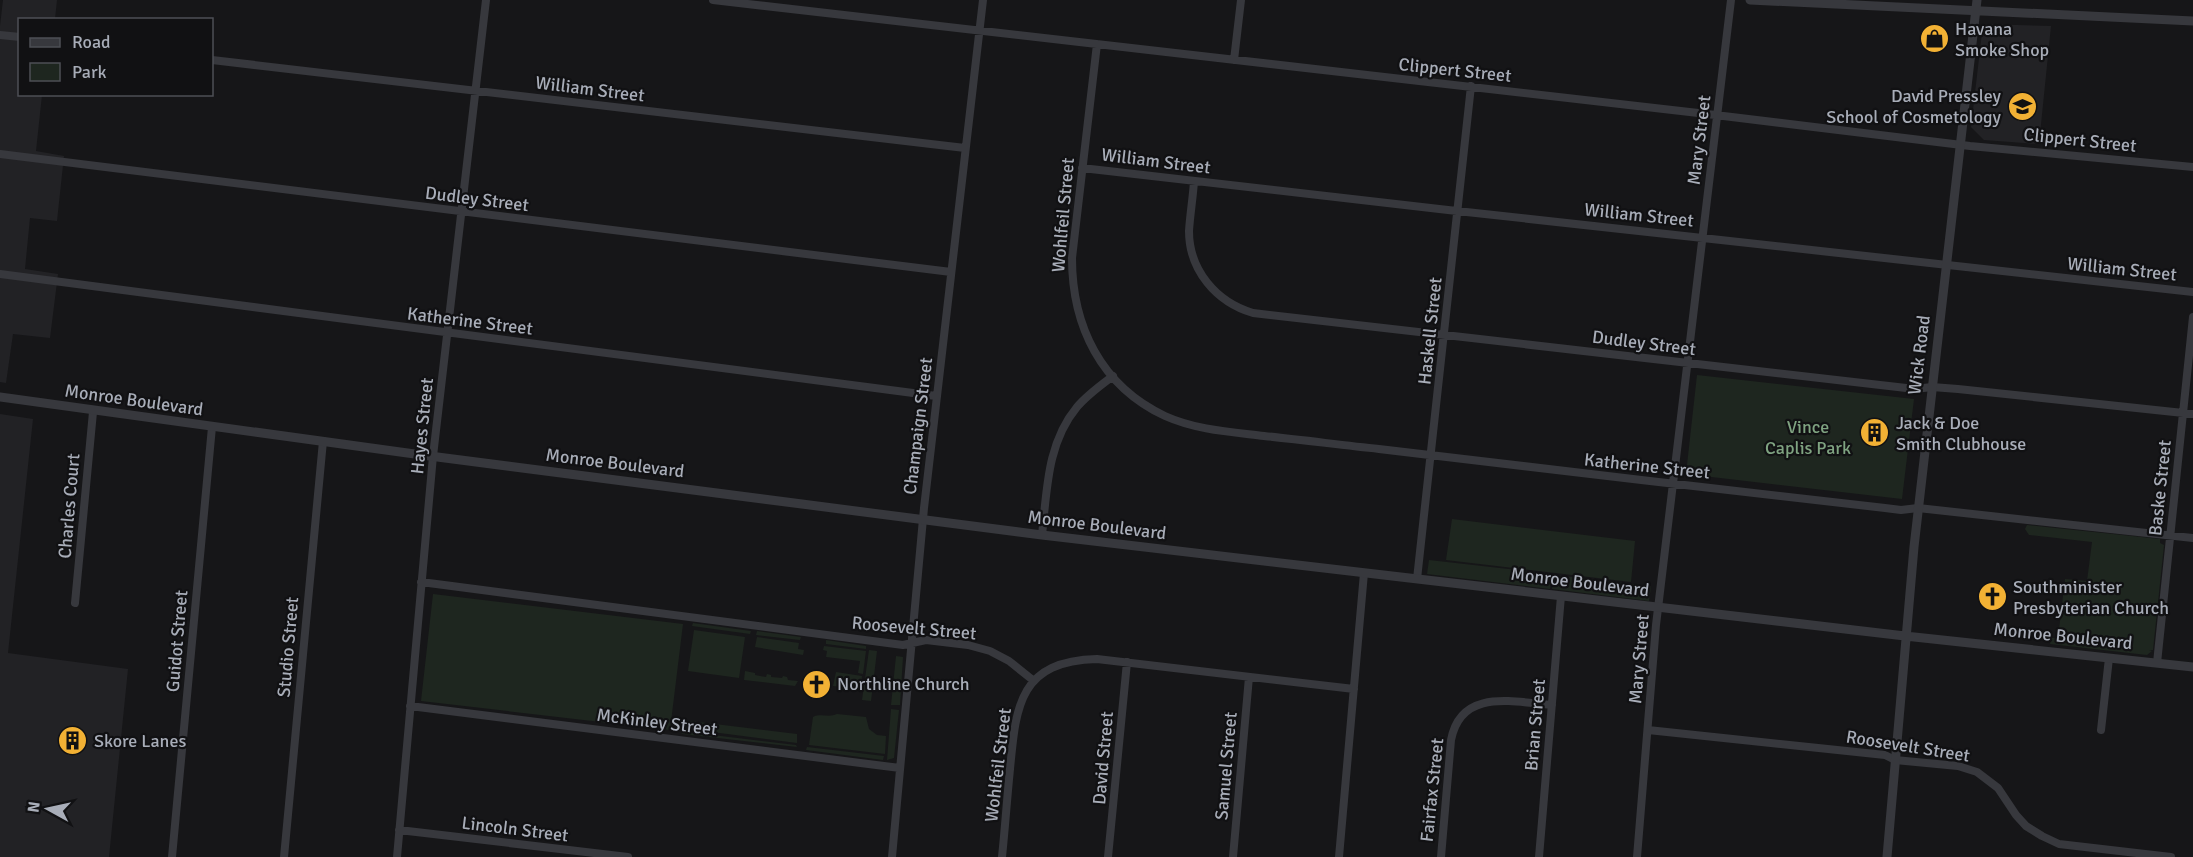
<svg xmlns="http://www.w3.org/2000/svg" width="2193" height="857" font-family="Signika,sans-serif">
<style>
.built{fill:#222225}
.green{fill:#1e261f}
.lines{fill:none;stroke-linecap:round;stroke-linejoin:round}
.minor{stroke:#37383d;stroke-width:8}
.tertiary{stroke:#37383d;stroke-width:9}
.labels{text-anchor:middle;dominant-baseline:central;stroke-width:4.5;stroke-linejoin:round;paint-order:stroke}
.poi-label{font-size:18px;fill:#a8adb8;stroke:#111113;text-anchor:start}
.street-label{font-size:18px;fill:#a8adb8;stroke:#111113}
.park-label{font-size:18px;fill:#7fa381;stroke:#111113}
</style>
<rect width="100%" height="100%" fill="#161618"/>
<path class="built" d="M3,0H57L55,19L20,20V94L42,95L36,151L64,156L57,221L30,218L25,269L58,274L50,338L13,334L6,383L0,382V26Z
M1983,24L2051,26L2039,144L1984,140L1971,127Z
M0,414L33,419L8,653L128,669L109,857H0Z"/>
<path class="green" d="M1697,375L1914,399L1902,499L1686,474Z
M1452,519L1635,541L1631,582L1446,560Z
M2027,525L2160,539V543L2164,545L2153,650H2149L2152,651L2147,655L2050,644L2051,638H2058L2065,579L2087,581L2092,542L2029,535L2025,529Z
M1429,560L1552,574L1550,589L1427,574Z
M1554,575L1651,586L1649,601L1552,589Z
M433,594L683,624L670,730L421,701Z
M693,623L751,631L750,634L692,626Z
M694,630L745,637L739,678L688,671Z
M757,631L801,637L800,640L756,635Z
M757,637L799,643L798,649L804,650L803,655L755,647Z
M826,640L866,646V649L826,644Z
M824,646L866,651L863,674L858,673L860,661L826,657L827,651L823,650Z
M869,650L877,651L871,701L862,700Z
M896,656L903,657L900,705H891Z
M745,671L755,673V675L766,677L767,674L771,675V677L782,678L783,676L787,677L788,680L798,681L795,686L744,680Z
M836,672L862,676L860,689L833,686Z
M891,709L899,710L894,758L887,760Z
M837,714L866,717L869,729L877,735L886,736L885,754L809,745L813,717C821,713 829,718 837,714Z
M682,720L797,734V743L681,728Z
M680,731L796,745L797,747L682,734Z
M807,747L884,756L883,760L806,750Z"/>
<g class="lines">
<path class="minor" d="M713,0L1707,114L1970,146L2193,167
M0,35L20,37
M1097,44L1072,258C1072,326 1101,386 1165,416C1196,430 1231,432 1264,436C1303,440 1341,445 1379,449C1548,469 1716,489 1885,508L1901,510L1918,508L2193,538
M212,60L965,148
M1234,60L1241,0
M0,154L951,272
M1082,168L1448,210L2193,292
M1194,181C1193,197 1190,215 1189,231C1189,270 1216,302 1253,313L1915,389L1932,387L1958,389L2193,414
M0,274L936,396
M1042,535C1047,490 1047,443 1077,407C1087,395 1101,385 1113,376
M1417,579L1471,86
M421,582L903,645L926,640L968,645L990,651L1009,661L1034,681
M75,603L93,412
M2157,663L2193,317
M410,706L900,768
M1648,730L1885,755L1895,760L1958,766L1977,772L1998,788L2016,815L2026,826L2042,836L2059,844L2171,857
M2101,730L2109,658
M399,830L628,857
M172,857L212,427
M284,857L323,441
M397,857L433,456L486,0
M892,857L924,508L983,0
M1002,857C1005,828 1007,799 1010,769C1016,706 1019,661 1097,659L1354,689
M1108,857L1127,662
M1233,857L1249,677
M1339,857L1364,573
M1441,857L1451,740C1461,688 1513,702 1552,705
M1539,857L1561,596
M1637,857L1656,625L1731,0"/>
<path class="tertiary" d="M1750,0L2193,21
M0,397L422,455L1042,535L1905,636L2193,667
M1887,857L1914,547L1977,0"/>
</g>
<defs>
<symbol id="shop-disc" viewBox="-11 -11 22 22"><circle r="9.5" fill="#f2b134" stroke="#111113"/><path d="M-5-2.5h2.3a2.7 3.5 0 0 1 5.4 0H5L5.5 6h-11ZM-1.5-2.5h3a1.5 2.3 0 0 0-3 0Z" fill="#111"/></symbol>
<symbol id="school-disc" viewBox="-11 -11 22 22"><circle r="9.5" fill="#f2b134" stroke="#111113"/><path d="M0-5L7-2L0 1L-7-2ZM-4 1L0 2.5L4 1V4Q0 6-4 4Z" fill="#111"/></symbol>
<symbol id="building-disc" viewBox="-11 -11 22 22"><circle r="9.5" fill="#f2b134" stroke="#111113"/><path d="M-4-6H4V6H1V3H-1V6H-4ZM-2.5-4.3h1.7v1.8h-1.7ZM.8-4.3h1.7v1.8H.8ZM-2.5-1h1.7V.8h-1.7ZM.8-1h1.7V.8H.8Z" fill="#111"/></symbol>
<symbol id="church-disc" viewBox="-11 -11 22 22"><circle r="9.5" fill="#f2b134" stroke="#111113"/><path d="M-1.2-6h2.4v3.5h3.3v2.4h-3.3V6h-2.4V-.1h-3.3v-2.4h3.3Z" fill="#111"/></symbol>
</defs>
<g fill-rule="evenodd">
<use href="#shop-disc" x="1918" y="22" width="33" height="33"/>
<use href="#school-disc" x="2006" y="90" width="33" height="33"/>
<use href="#building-disc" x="1858" y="416" width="33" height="33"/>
<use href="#church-disc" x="1976" y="580" width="33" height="33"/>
<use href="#church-disc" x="800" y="668" width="33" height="33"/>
<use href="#building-disc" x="56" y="724" width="33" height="33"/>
</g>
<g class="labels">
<g class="poi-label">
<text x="1955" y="29">Havana<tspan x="1955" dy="21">Smoke Shop</tspan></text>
<text x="2001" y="96" text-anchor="end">David Pressley<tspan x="2001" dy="21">School of Cosmetology</tspan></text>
<text x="1896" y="423">Jack &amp; Doe<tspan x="1896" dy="21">Smith Clubhouse</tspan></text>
<text x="2013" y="587">Southminister<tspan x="2013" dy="21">Presbyterian Church</tspan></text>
<text x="837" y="684">Northline Church</text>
<text x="94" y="741">Skore Lanes</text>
</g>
<g class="street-label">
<text transform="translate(1455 70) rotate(6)">Clippert Street</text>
<text transform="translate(590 89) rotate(7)">William Street</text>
<text transform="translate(1699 140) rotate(-83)">Mary Street</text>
<text transform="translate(2080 140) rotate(6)">Clippert Street</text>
<text transform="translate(1156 161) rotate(7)">William Street</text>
<text transform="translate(477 199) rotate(7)">Dudley Street</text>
<text transform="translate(1063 215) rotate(-85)">Wohlfeil Street</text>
<text transform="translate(1639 215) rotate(6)">William Street</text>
<text transform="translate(2122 269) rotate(6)">William Street</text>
<text transform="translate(470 321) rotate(7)">Katherine Street</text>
<text transform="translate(1430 331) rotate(-84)">Haskell Street</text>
<text transform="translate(1644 343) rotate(7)">Dudley Street</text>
<text transform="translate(1919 355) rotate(-83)">Wick Road</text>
<text transform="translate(134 400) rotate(8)">Monroe Boulevard</text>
<text transform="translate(422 426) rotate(-84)">Hayes Street</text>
<text transform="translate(918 426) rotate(-83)">Champaign Street</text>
<text transform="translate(615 463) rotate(7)">Monroe Boulevard</text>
<text transform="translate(1647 466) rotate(6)">Katherine Street</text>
<text transform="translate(2160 488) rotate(-84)">Baske Street</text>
<text transform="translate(69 506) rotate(-85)">Charles Court</text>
<text transform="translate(1097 525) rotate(7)">Monroe Boulevard</text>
<text transform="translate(1580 582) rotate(7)">Monroe Boulevard</text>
<text transform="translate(914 628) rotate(5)">Roosevelt Street</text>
<text transform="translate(2063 636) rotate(6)">Monroe Boulevard</text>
<text transform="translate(177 641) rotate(-85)">Guidot Street</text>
<text transform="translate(288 647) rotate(-85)">Studio Street</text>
<text transform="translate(1639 659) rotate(-85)">Mary Street</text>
<text transform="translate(657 722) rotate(7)">McKinley Street</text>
<text transform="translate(1535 725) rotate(-85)">Brian Street</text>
<text transform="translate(1908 746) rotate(9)">Roosevelt Street</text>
<text transform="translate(1103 758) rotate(-85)">David Street</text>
<text transform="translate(998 765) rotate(-83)">Wohlfeil Street</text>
<text transform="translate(1226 766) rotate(-85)">Samuel Street</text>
<text transform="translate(1432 790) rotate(-84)">Fairfax Street</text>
<text transform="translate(515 829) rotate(7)">Lincoln Street</text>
</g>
<g class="park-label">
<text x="1808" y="427">Vince<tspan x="1808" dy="21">Caplis Park</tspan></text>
</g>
</g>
<rect x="18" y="18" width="195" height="78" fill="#111113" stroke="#4d4f55" stroke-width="1.5"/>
<rect x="30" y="38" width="30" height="9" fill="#37383d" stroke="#4d4f55" stroke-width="1.5"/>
<text x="72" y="48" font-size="18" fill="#a8adb8">Road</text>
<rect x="30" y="63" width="30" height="18" fill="#1e261f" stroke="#4d4f55" stroke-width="1.5"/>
<text x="72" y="78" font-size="18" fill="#a8adb8">Park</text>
<g transform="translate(48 809) rotate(278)" stroke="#111113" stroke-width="4.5" paint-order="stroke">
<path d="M0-4.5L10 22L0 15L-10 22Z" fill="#a8adb8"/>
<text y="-9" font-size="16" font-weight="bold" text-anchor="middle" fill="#a8adb8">N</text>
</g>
</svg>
